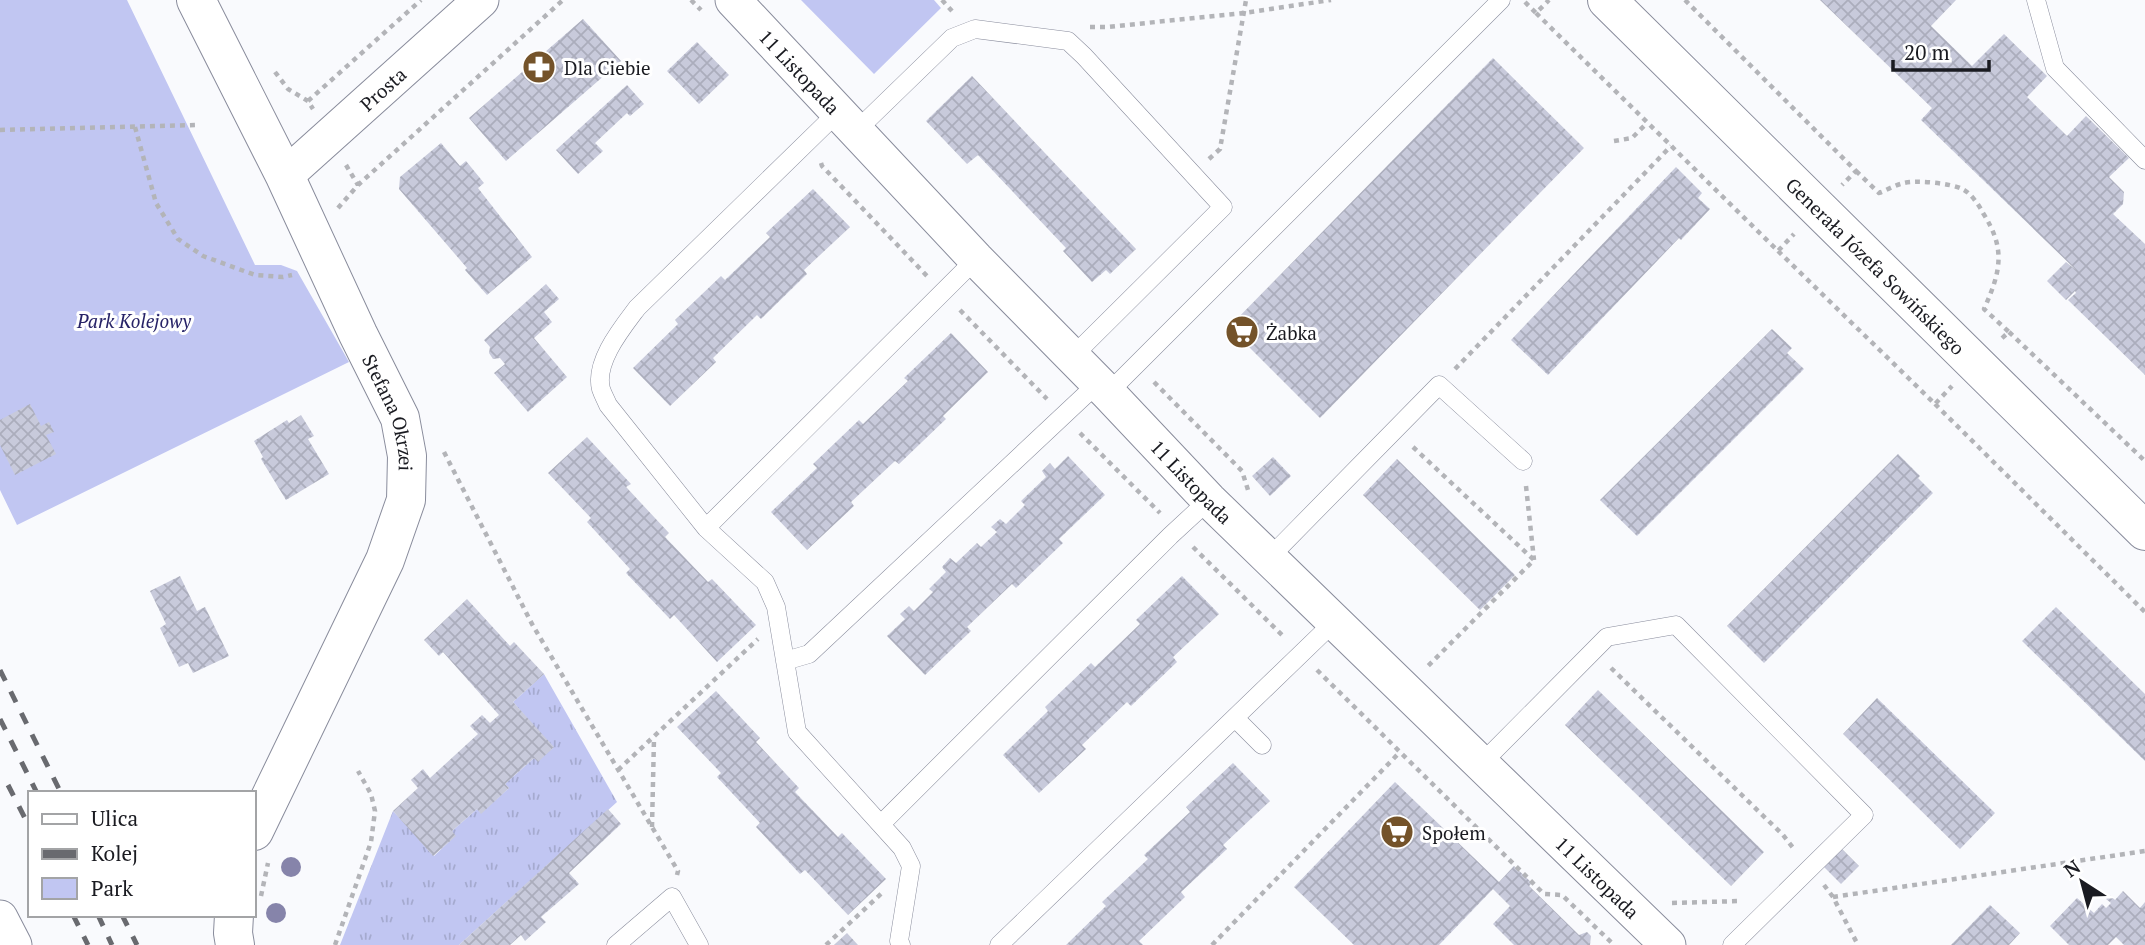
<svg xmlns="http://www.w3.org/2000/svg" width="2145" height="945" font-family="'PT Serif',serif">
<style>
.grass{fill:url(#grass-tufts)}
.park{fill:#c1c6f2}
.building{fill:url(#building-cross-hatch)}
.lines{fill:none;stroke-linecap:round;stroke-linejoin:round}
.service-casing{stroke:#898c9c;stroke-width:19}
.minor-casing{stroke:#898c9c;stroke-width:37}
.tertiary-casing{stroke:#898c9c;stroke-width:40}
.path{stroke:#b3b4b8;stroke-width:4.5;stroke-dasharray:5 5;stroke-linecap:butt}
.service{stroke:#fff;stroke-width:18}
.minor{stroke:#fff;stroke-width:35}
.tertiary{stroke:#fff;stroke-width:38}
.rail{stroke:#696a6f;stroke-width:5;stroke-dasharray:12 12;stroke-linecap:butt}
.tree{fill:#8684aa}
.labels{text-anchor:middle;dominant-baseline:central;stroke-width:6;stroke-linejoin:round;paint-order:stroke}
.poi-label{font-size:19px;fill:#1a1b21;stroke:#fff;text-anchor:start}
.street-label{font-size:19px;fill:#1a1b21;stroke:#fff}
.park-label{font-size:19px;font-style:italic;fill:#272367;stroke:#fff}
</style>
<defs>
<pattern id="grass-tufts" width="24" height="20" patternUnits="userSpaceOnUse" patternTransform="scale(1.75)"><rect width="24" height="20" fill="#c1c6f2"/><path d="M3 7l-1-3M5 7V3M7 7l1-3M15 17l-1-3M17 17v-4M19 17l1-3" fill="none" stroke="#a5aacf"/></pattern>
<pattern id="building-cross-hatch" width="8" height="8" patternUnits="userSpaceOnUse" patternTransform="scale(1.75)"><rect width="8" height="8" fill="#c8cadb"/><path d="M0 0l8 8M0 8l8-8" fill="none" stroke="#abadbc"/></pattern>
</defs>
<rect width="100%" height="100%" fill="#f9fafd"/>
<path class="grass" d="M544,674L617,802L459,945H340L393,811L434,856L455,836L452,831L477,809L481,813L509,788L505,784L534,758L538,761L553,748L513,702Z"/>
<path class="park" d="M0,0H127L255,265H281L297,271L349,362L17,525L0,490Z
M801,0H934L941,8L874,74Z"/>
<path class="building" d="M1820,0H1956L1931,26L1972,66L2004,34L2047,76L2027,97L2067,136L2086,116L2129,158L2109,177L2124,192L2123,204L2113,214L2145,244V375L2068,300L2076,293L2075,291L2066,300L2047,281L2066,262L2076,270L1921,120L1932,108Z
M583,19L621,61L506,161L469,118Z
M697,42L729,75L699,104L667,71Z
M1493,58L1584,148L1320,418L1229,327Z
M972,76L1136,249L1110,274L1106,270L1092,282L1063,251L1066,248L978,155L967,164L926,121Z
M627,85L644,104L630,116L627,113L595,143L603,151L578,174L556,150Z
M441,143L460,166L466,161L484,183L478,188L532,257L487,295L465,270L467,268L399,189L400,177Z
M1676,167L1702,193L1698,198L1710,209L1681,240L1679,238L1548,375L1511,340Z
M813,189L850,227L804,270L807,274L761,319L757,315L713,358L716,362L670,406L633,368L678,324L675,320L721,276L725,280L770,237L766,233Z
M546,284L559,299L544,312L552,322L534,338L567,377L528,412L494,373L505,364L500,358L493,359L489,353L490,347L484,340Z
M1772,329L1792,348L1787,353L1804,369L1637,536L1600,500Z
M951,333L988,372L943,416L946,419L899,464L895,461L851,502L854,506L807,550L771,512L817,468L813,464L859,420L863,424L908,381L904,378Z
M30,404L41,426L49,422L54,432L46,435L56,454L15,475L0,445V420Z
M301,415L314,436L308,439L329,474L286,500L261,459L263,457L254,441L287,420L289,423Z
M587,437L631,484L626,487L669,533L665,537L708,582L712,579L756,625L717,662L674,615L670,619L626,573L630,569L587,522L591,518L548,473Z
M1898,454L1920,476L1918,478L1933,493L1764,663L1727,626Z
M1068,456L1105,495L1059,539L1063,543L1016,588L1012,584L967,627L971,631L925,675L887,636L905,619L900,614L909,606L914,611L933,592L929,589L946,572L942,567L950,558L956,563L977,543L981,547L997,532L991,527L1000,519L1006,524L1025,505L1021,501L1046,477L1042,471L1050,463L1055,469Z
M1273,457L1291,476L1270,496L1252,476Z
M1397,459L1515,575L1480,610L1363,495Z
M180,576L197,611L205,607L229,656L193,673L188,663L179,667L160,628L166,624L150,591Z
M1182,576L1219,614L1173,657L1177,662L1131,706L1127,702L1082,745L1086,749L1039,793L1003,755L1048,711L1045,707L1091,663L1095,667L1140,624L1136,620Z
M467,599L510,646L514,642L544,674L513,702L554,747L538,762L534,758L505,784L509,788L481,814L477,809L452,831L456,836L433,856L393,811L418,788L411,780L423,769L430,778L478,734L470,726L482,715L490,723L499,715L443,652L439,656L424,640Z
M2056,607L2145,694V761L2022,641Z
M1598,690L1764,852L1731,886L1565,725Z
M716,691L760,738L756,742L799,788L795,792L838,837L842,833L886,879L848,915L805,870L800,874L756,827L760,823L717,777L721,773L677,727Z
M1877,698L1995,813L1960,849L1843,734Z
M1233,763L1270,801L1223,845L1227,849L1181,892L1185,897L1139,941L1143,945H1066L1106,906L1102,902L1148,859L1144,855L1190,812L1186,807Z
M1395,782L1499,882L1514,866L1532,883L1529,886L1579,935L1587,932L1591,936L1590,945H1514L1493,924L1510,906L1493,889L1439,945H1354L1294,887Z
M608,809L621,824L569,873L579,884L541,917L546,922L525,941L521,935L510,945H459Z
M1841,848L1859,866L1841,884L1823,866Z
M2123,891L2140,908L2145,902V945H2124L2116,937L2108,945H2069L2050,926L2077,898L2094,913L2102,904L2106,908L2111,903L2106,899L2110,895L2115,900Z
M1990,905L2020,933L2009,945H1951Z
M847,933L858,945H834Z"/>
<g class="lines">
<defs>
<path id="service" d="M2036,0L2055,68L2145,160
M838,112L637,308C622,328 594,362 601,389C603,395 606,400 608,405L706,528L765,582L776,607L797,732L902,848L911,866L899,941L901,945
M856,131L952,38L975,29L1068,41L1084,56L1223,207L1072,357
M1108,393L1501,0
M706,528L976,259
M1268,559L1439,385L1523,461
M785,661L809,654L1098,383
M1235,718L1262,745
M1481,764L1607,637L1676,625L1864,815L1732,945
M881,824L1170,536L1209,500
M616,945L672,897L699,945
M999,945L1334,622"/>
<g id="minor">
<path id="s1" d="M733,0L976,259L1108,393L1209,500L1668,945"/>
<path id="s2" d="M285,176L481,0"/>
<path d="M0,918L14,945"/>
</g>
<g id="tertiary">
<path id="s3" d="M196,0L285,176L358,334L400,418L407,456L406,500L385,560L254,831"/>
<path id="s4" d="M1607,0L2145,531"/>
<path d="M234,915L233,933L235,945"/>
</g>
</defs>
<use href="#service" class="service-casing"/>
<use href="#minor" class="minor-casing"/>
<use href="#tertiary" class="tertiary-casing"/>
<path class="path" d="M691,0L701,10
M942,0L952,11
M1685,0L1856,171L1842,185
M1525,2L1536,13L1549,0
M1536,13L1778,251L1794,234
M1090,27H1107L1244,13L1331,0
M275,72L288,89L308,101L313,109
M308,101L421,0
M135,127L156,203L178,239L203,256L255,275L283,277L292,275
M0,130L195,125
M1614,141L1632,138L1647,123
M1209,159L1220,149L1246,0
M821,163L822,166L927,276
M346,165L358,185
M1856,171L1879,193C1887,190 1895,185 1904,183C1916,180 1951,183 1962,189C1970,192 1979,205 1983,213C2006,249 2001,271 1984,309L2009,332L2001,339
M338,208L358,185L563,0
M1778,251L1935,404L1952,386
M960,310L1047,399
M2009,332L2145,461
M1455,369L1671,146
M1154,382L1242,471L1248,490
M1935,404L2145,612
M1080,433L1160,513
M1413,447L1534,560L1427,667
M444,452L532,624L678,871L677,875
M1526,486L1534,560
M1193,547L1284,637
M1611,668L1783,835L1794,849
M1317,670L1544,894L1562,895L1614,945
M618,770L758,639
M652,827L654,738
M1824,885L1833,897L1858,945
M261,896L268,863
M1833,897L2145,851
M1672,903L1740,901
M335,945L371,842L375,811L371,794L358,771
M826,945L882,893
M1212,945L1400,752"/>
<use href="#service" class="service"/>
<use href="#minor" class="minor"/>
<use href="#tertiary" class="tertiary"/>
<path class="rail" d="M0,670L61,793
M0,719L37,793
M8,785L30,828
M73,915L88,945
M98,915L112,945
M122,915L137,945"/>
</g>
<g class="tree">
<circle cx="291" cy="867" r="10"/>
<circle cx="276" cy="913" r="10"/>
</g>
<defs>
<symbol id="pharmacy-disc" viewBox="-11 -11 22 22"><circle r="9.5" fill="#74532a" stroke="#fff"/><path d="M-2-6h4v4h4v4h-4v4h-4v-4h-4v-4h4Z" fill="#fff"/></symbol>
<symbol id="supermarket-disc" viewBox="-11 -11 22 22"><circle r="9.5" fill="#74532a" stroke="#fff"/><path d="M-6-5.5h2.5l.6 2H6L4.5 2H-2.5L-4.4-4H-6ZM-1.5 3.2a1.3 1.3 0 1 0 .1 0ZM3 3.2a1.3 1.3 0 1 0 .1 0Z" fill="#fff"/></symbol>
</defs>
<g fill-rule="evenodd">
<use href="#pharmacy-disc" x="520" y="48" width="38" height="38"/>
<use href="#supermarket-disc" x="1223" y="313" width="38" height="38"/>
<use href="#supermarket-disc" x="1378" y="813" width="38" height="38"/>
</g>
<g class="labels">
<g class="poi-label">
<text x="564" y="67">Dla Ciebie</text>
<text x="1266" y="332">Żabka</text>
<text x="1422" y="832">Społem</text>
</g>
<g class="street-label">
<text stroke="none"><textPath href="#s1" startOffset="98">11 Listopada</textPath></text>
<text stroke="none"><textPath href="#s2" startOffset="131">Prosta</textPath></text>
<text stroke="none"><textPath href="#s4" startOffset="378">Generała Józefa Sowińskiego</textPath></text>
<text stroke="none"><textPath href="#s3" startOffset="457">Stefana Okrzei</textPath></text>
<text stroke="none"><textPath href="#s1" startOffset="665">11 Listopada</textPath></text>
<text stroke="none"><textPath href="#s1" startOffset="1232">11 Listopada</textPath></text>
</g>
<g class="park-label">
<text x="134" y="320">Park Kolejowy</text>
</g>
</g>
<rect x="28" y="791" width="228" height="126" fill="#ffffff" stroke="#a3a4a6" stroke-width="2"/>
<rect x="42" y="814" width="35" height="10" fill="#ffffff" stroke="#a3a4a6" stroke-width="2"/>
<text x="91" y="826" font-size="21" fill="#1a1b21">Ulica</text>
<rect x="42" y="849" width="35" height="10" fill="#696a6f" stroke="#a3a4a6" stroke-width="2"/>
<text x="91" y="861" font-size="21" fill="#1a1b21">Kolej</text>
<rect x="42" y="878" width="35" height="21" fill="#c1c6f2" stroke="#a3a4a6" stroke-width="2"/>
<text x="91" y="896" font-size="21" fill="#1a1b21">Park</text>
<g transform="translate(2082 882) rotate(324)" stroke="#ffffff" stroke-width="5" paint-order="stroke">
<path d="M0-5L12 26L0 18L-12 26Z" fill="#1a1b21"/>
<text y="-10" font-size="19" font-weight="bold" text-anchor="middle" fill="#1a1b21">N</text>
</g>
<path d="M1893 60v10h96v-10" fill="none" stroke="#1a1b21" stroke-width="3.5"/>
<text x="1904" y="60" font-size="21" fill="#1a1b21" stroke="#ffffff" stroke-width="5" paint-order="stroke">20 m</text>
</svg>
